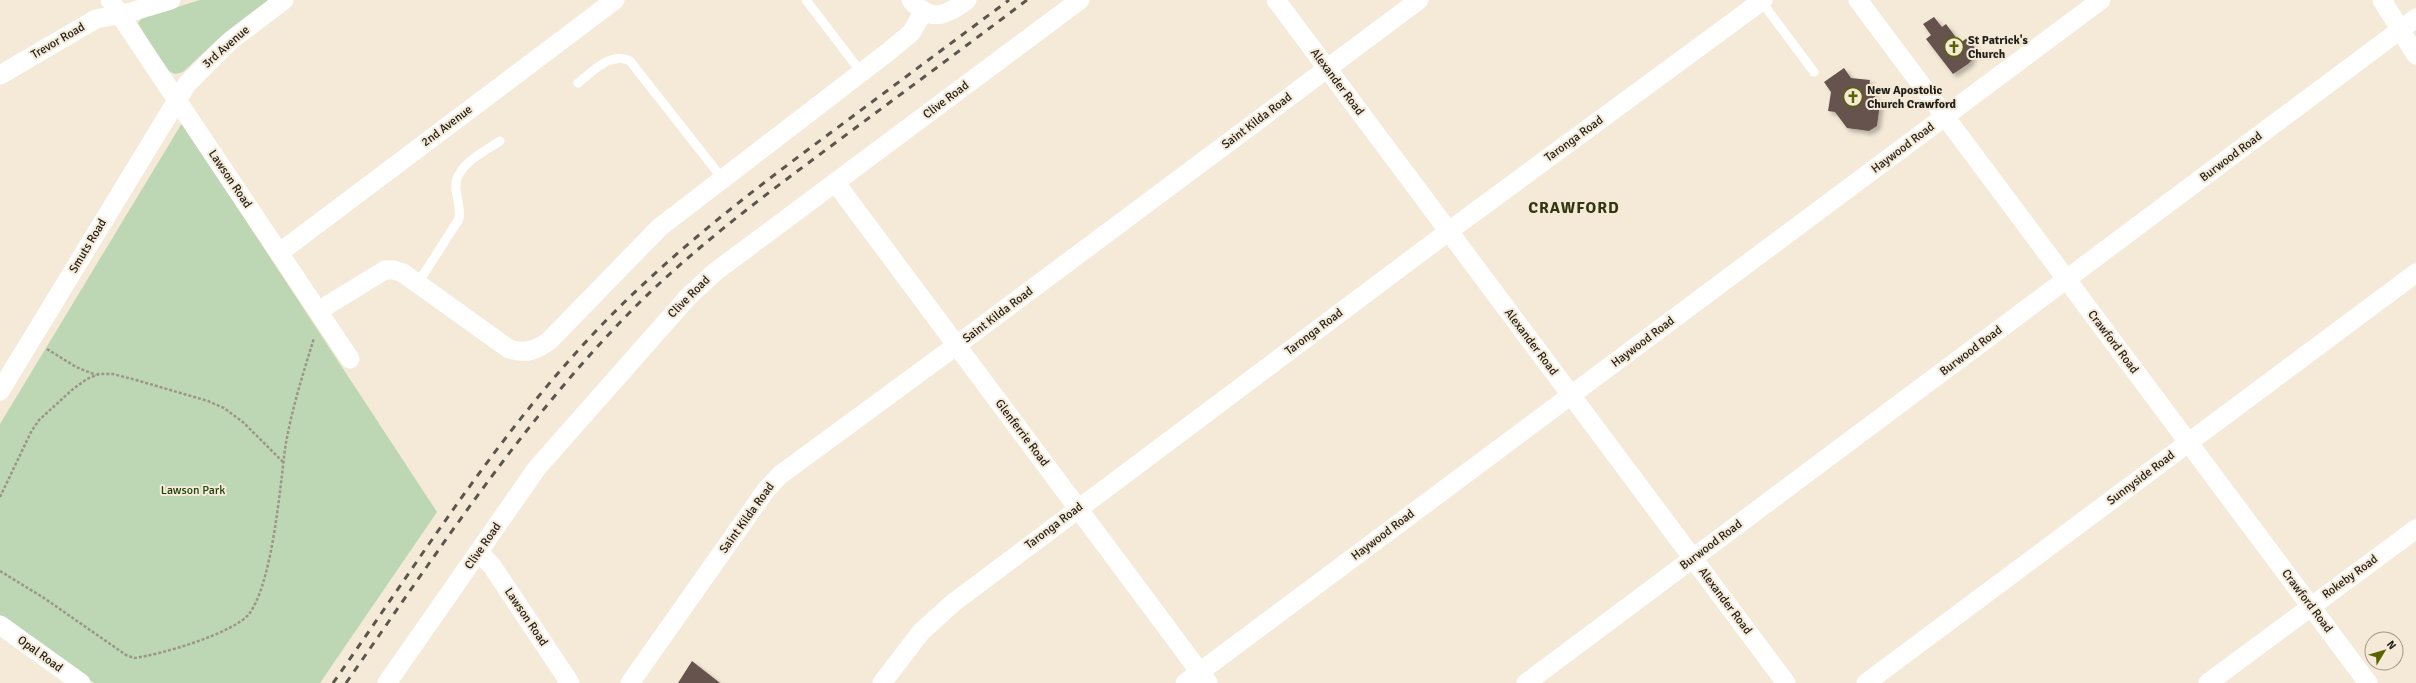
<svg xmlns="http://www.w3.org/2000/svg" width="2416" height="683" font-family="Signika,sans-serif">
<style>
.green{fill:#bdd7b4}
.building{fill:#66524e;filter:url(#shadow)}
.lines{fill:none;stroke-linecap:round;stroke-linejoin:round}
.path{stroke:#9d9688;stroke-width:2.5;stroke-dasharray:3 2;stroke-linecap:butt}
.lane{stroke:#fff;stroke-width:9}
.street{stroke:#fff;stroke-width:19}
.rail{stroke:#5b554c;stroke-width:3;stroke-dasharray:7 7;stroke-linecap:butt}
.labels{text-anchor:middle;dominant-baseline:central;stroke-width:4;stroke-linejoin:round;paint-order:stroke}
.poi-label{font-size:12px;font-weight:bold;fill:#211d17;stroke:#f4ead7;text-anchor:start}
.street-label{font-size:12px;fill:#211d17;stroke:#f4ead7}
.park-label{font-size:12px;fill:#1c410b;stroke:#f4ead7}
.district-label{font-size:16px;font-weight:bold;letter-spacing:1px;fill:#32370f;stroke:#f4ead7}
</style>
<defs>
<filter id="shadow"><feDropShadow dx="3.5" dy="3.5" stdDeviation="2" flood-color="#0004"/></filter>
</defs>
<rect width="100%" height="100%" fill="#f4ead7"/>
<path class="green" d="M200,0H270L217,40L183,72L175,74L166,70L138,23L142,18Z
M182,123L437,512L320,683H94L0,615V424Z"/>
<path class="building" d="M1934,17L1942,27L1946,24L1960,43L1967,38L1978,52L1970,58L1972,60L1968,64L1953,74L1926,39L1931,35L1923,24Z
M1844,68L1851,78L1870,80L1869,89L1880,103L1877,126L1869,131L1847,128L1835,112L1828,111L1831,92L1824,82Z
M692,661L720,683H678Z"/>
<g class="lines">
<path class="path" d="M47,349L76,367L96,375
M0,497L31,432L39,420L73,389L87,379L99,374H113L136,380L208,401L224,408L244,423L284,463
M0,571L44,598L126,655L134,658C160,655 234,633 249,614C272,584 280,489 285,449C291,411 303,374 314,338"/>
<path class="lane" d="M806,0L861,72
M1761,1L1814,72
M578,83C592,72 611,51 630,61L722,178
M418,283L459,219C461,208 457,200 456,189C453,166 484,152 500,141"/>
<path class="street" d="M110,0L350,359
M911,0C931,23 946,16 967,0
M1276,0L1786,683
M1858,0L2368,683
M2382,0L2416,55
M0,75L96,19L131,12L171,0
M835,182L1208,683
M279,253L615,0
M318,311L385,270H394L403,273L509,349C526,354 535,351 549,341L660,227L888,52L911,33L924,11
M0,391L187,84L230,41L284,0
M479,552L492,566L570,683
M0,625L81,683
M387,683L537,468L688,297L715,272L1080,0
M630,683L766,490L780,475L957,345L1419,0
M882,683L921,632L953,603L1449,231L1763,0
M1185,683L2101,0
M1526,683L2416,18
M1866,683L2416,273
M2208,683L2416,529"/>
<path class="rail" d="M333,683C417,564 495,438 595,332C667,256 749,193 833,131C892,87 950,44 1009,0
M346,683C437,553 523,420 635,307C690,252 753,204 815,158C886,105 957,53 1027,0"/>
</g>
<defs>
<symbol id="church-ring" viewBox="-11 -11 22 22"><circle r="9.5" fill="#f4ead7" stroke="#5a6301" stroke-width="1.5"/><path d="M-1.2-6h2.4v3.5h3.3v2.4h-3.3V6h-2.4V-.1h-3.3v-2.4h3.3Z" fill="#5a6301"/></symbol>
</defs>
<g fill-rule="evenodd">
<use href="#church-ring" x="1943" y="36" width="22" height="22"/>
<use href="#church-ring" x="1842" y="86" width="22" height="22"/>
</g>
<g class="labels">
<g class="poi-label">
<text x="1968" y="40">St Patrick's<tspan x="1968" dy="14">Church</tspan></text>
<text x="1867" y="90">New Apostolic<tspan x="1867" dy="14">Church Crawford</tspan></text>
</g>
<g class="street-label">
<text transform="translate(58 41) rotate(-30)">Trevor Road</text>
<text transform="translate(226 47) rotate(-41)">3rd Avenue</text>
<text transform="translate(1337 82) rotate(53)">Alexander Road</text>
<text transform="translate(946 100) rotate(-37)">Clive Road</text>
<text transform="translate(1257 121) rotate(-37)">Saint Kilda Road</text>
<text transform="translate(447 126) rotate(-37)">2nd Avenue</text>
<text transform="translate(1574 139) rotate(-36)">Taronga Road</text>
<text transform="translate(1903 148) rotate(-37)">Haywood Road</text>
<text transform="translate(2231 157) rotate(-37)">Burwood Road</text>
<text transform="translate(230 179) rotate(56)">Lawson Road</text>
<text transform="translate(88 246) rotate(-59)">Smuts Road</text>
<text transform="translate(689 297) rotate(-45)">Clive Road</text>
<text transform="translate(998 315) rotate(-37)">Saint Kilda Road</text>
<text transform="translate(1314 332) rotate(-37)">Taronga Road</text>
<text transform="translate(1531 342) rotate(53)">Alexander Road</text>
<text transform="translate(1643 342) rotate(-37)">Haywood Road</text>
<text transform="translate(2113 342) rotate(53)">Crawford Road</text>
<text transform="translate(1971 351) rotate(-37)">Burwood Road</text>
<text transform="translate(1022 433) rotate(53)">Glenferrie Road</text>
<text transform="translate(2141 478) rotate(-37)">Sunnyside Road</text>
<text transform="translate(747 518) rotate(-54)">Saint Kilda Road</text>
<text transform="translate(1054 526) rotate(-37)">Taronga Road</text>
<text transform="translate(1383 535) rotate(-37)">Haywood Road</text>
<text transform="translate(1711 545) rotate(-37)">Burwood Road</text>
<text transform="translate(483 546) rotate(-55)">Clive Road</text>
<text transform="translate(2350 577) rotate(-36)">Rokeby Road</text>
<text transform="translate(1725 601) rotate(53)">Alexander Road</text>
<text transform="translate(2307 601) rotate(53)">Crawford Road</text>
<text transform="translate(526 617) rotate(56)">Lawson Road</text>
<text transform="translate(40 654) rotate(36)">Opal Road</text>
</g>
<g class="park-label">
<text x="193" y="490">Lawson Park</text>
</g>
<g class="district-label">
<text x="1574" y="208">CRAWFORD</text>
</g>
</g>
<g transform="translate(2384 651) rotate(52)"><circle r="19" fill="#f4ead7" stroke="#a0988a"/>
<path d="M0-3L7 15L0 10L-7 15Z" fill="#5a6301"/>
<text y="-6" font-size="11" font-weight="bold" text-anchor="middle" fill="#211d17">N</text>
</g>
</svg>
